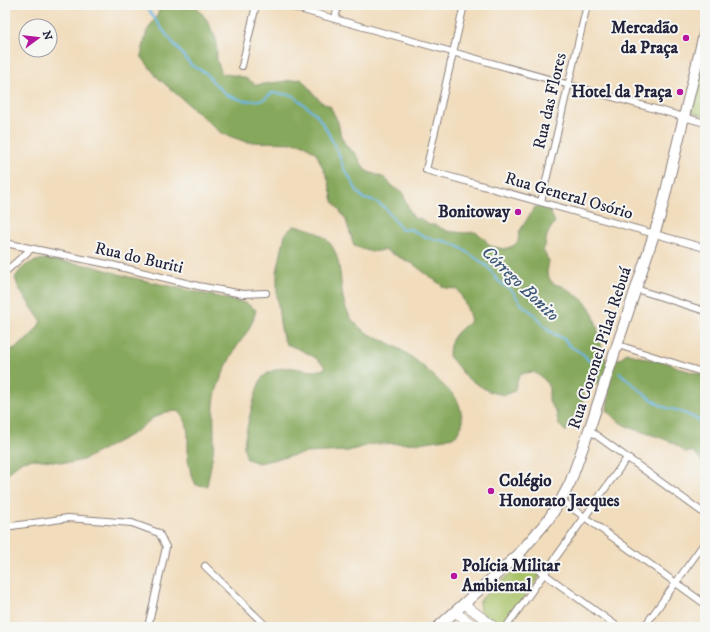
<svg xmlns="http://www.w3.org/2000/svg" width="710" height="632" font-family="'IM FELL DW Pica',serif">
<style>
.green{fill:#a8c268;stroke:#657252}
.forest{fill:#86a85c;stroke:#54654c}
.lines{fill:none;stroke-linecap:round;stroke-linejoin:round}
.stream{stroke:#6cb7e5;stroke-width:2}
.street-casing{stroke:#8a7f7b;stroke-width:8}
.secondary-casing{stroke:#8a7f7b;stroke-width:10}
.primary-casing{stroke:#8a7f7b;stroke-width:12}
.street{stroke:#fff;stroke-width:6}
.secondary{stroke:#fff;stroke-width:9}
.primary{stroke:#fff;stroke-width:10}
.poi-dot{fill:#b5179e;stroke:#f6f6f2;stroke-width:1.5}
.labels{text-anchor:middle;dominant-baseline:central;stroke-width:4;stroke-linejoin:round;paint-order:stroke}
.poi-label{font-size:17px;font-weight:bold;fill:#22223b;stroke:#f6f6f2;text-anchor:end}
.street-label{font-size:17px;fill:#22223b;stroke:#f6f6f2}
.water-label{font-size:18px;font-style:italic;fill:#3c5676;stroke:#f6f6f2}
</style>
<rect width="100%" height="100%" fill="#f6f6f2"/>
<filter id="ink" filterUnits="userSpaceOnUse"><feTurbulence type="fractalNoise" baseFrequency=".025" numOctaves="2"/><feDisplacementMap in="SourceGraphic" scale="8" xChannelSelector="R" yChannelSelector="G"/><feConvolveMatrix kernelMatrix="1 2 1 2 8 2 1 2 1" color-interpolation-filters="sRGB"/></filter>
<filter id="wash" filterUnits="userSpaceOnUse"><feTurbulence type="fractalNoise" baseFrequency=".012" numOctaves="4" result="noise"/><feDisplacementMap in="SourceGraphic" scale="16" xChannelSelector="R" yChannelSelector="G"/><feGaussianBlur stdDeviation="0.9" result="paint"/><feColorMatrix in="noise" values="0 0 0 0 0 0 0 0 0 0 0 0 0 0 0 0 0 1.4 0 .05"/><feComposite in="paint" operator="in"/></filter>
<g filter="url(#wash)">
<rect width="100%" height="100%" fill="#f1dcbb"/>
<path class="green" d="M705,54V116L691,112Z
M524,565L540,576L503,627H501L480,611L479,603L483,597L516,568Z"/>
<path class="forest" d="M160,5H195L207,20L216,39L217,60L222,74C236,75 245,76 256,85L301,79L321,102L330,106L338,122L341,136L346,146L356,154L366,171L385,178L394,188L402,191L410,212L415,219L420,218L429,225H435L447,231L465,233L475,232L483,237L490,246L504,249L513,246L518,242L519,232L534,208L538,206L548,207L555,222C551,227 547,234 546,240C545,245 546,246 543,250L549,261L547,272C548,275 550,281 553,283C555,285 559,285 562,286C569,291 582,298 587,304C600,319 598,348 609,366L603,381L585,389L581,408L571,420L566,432L559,425L556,412L549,401V388L545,380L534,372L524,373L519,376L514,391L505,395L490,392L467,378L449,356C449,337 457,332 471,321C468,309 464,300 457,289L445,288L413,264L385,250L371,252L354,246L346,220L333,201L328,179L316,153L302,143L246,142L221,133L157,77L141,56L147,31L158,14Z
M293,226C305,227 311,229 321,235C353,256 329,302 359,327C369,336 384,340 396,347C414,357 429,371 443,385C448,390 453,394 456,398C460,404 463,418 462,425C461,428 458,432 456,436L445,439L419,443L373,444L348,451L306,453L258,463L247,459C246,455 244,451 244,447C244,437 256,386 262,378C266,373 277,368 284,368C299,366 310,375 326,368C316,355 301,350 286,344L282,334L280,322L277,296V272L285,235Z
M43,259L92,266L129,277L246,303L256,310C251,331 243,336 233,353C227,364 221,377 217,389C212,405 214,421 214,437C214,453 210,470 207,486L196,485L191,474L188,460V434L186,422L179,411L166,412L153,418L134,433L83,460L70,463L34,459L22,461L13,468L5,477V353C20,346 34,336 41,321L19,289L15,278C23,265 28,263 43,259Z
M626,353L652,360H659L685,370L703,375L705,376V466L694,452H685C669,436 645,435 626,426C618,422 612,416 607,410L609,394L604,389L615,360L622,358Z"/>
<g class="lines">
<path class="stream" d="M145,5L162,29L191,65L206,73L214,83L227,95L245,101L263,100L272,93L292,95L316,114L325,127L338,152L344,169L350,178L357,191L364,199L373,200L384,207L402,230L410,229L428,238L445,241L458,246L473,256L488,267L498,281L512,291L522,305L534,314L549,331L564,339L570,346L583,354L589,361L601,363
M619,372C633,384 647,398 664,407C668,409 672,409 676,410C687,414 696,418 705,424"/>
</g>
</g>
<g filter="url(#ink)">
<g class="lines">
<defs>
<path id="street" d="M285,5L705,123
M464,5L426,170L705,248
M335,19L338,5
M242,66L256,5
M541,202L587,5
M5,243L112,265L198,286L243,294L266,293
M5,272L31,249
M636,289L705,311
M618,345L705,373
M589,430L705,514
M561,500L705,604
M5,527L68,518L132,523L159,533L166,547L148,627
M518,555L618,627
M205,566L267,627
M506,627L627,458
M644,627L705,542"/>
<path id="secondary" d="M464,604L495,627
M455,612L476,627"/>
<path id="primary" d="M438,627L518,555L548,520L561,500L570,483L589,430L660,216L705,30"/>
</defs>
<use href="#street" class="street-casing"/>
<use href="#secondary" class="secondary-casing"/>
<use href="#primary" class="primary-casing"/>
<use href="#street" class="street"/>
<use href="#secondary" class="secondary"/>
<use href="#primary" class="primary"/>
</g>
</g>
<g class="poi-dot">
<circle cx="686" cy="38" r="4"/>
<circle cx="680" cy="92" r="4"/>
<circle cx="518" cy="212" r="4"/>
<circle cx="491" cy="491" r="4"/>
<circle cx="454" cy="576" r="4"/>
</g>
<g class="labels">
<g class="poi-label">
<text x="678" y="28">Mercadão<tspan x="678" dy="20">da Praça</tspan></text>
<text x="672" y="92">Hotel da Praça</text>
<text x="510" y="212">Bonitoway</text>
<text x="499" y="481" text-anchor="start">Colégio<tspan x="499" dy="20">Honorato Jacques</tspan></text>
<text x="462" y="566" text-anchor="start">Polícia Militar<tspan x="462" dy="20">Ambiental</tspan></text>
</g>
<g class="street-label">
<text transform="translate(550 101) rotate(-77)">Rua das Flores</text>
<text transform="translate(569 196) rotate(16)">Rua General Osório</text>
<text transform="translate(139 258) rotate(13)">Rua do Buriti</text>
<text transform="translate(600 348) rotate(-72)">Rua Coronel Pilad Rebuá</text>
</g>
<g class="water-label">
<text transform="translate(520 284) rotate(44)">Córrego Bonito</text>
</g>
</g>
<rect width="710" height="632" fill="none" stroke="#f6f6f2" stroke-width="20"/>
<g transform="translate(38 38) rotate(75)"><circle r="19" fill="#f6f6f2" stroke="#a1a1a9"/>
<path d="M0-3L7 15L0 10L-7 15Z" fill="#b5179e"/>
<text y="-6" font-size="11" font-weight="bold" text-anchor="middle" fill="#22223b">N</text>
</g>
</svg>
